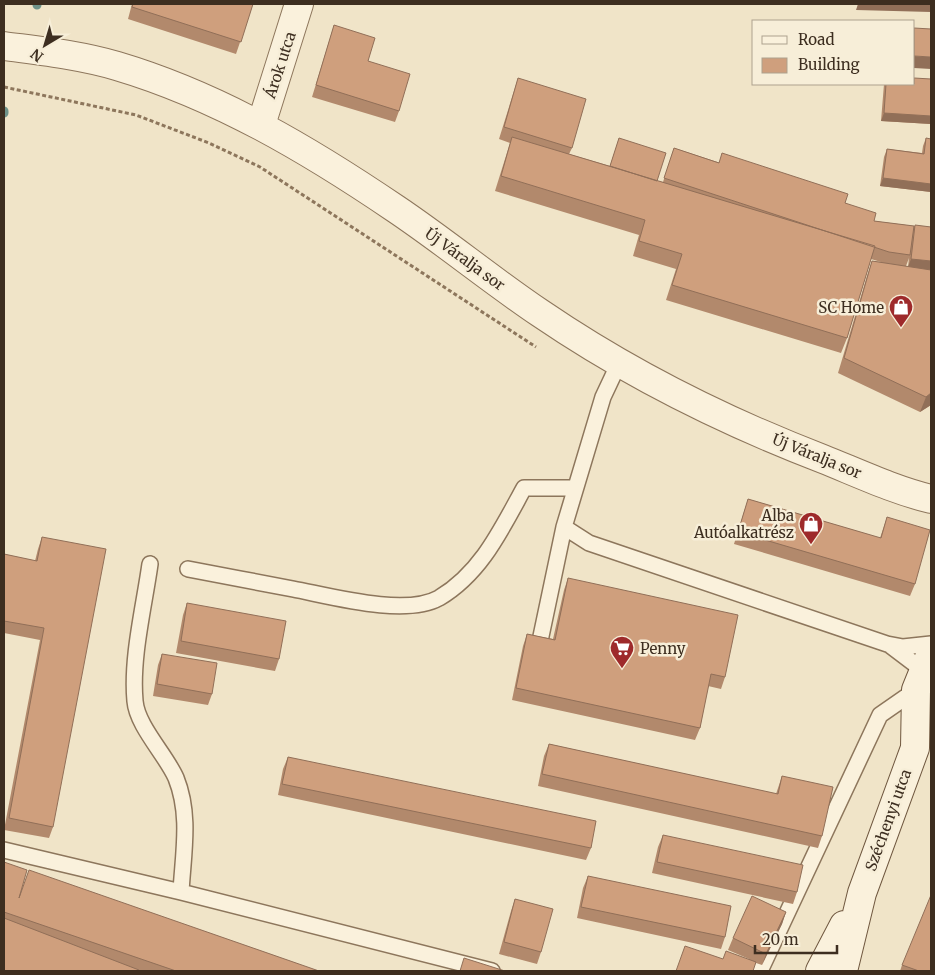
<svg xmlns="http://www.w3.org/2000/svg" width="935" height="975" font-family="Merriweather,serif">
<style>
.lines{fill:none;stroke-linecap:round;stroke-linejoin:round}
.stream{stroke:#6f938a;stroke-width:9}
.lane-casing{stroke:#8d765c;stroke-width:18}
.street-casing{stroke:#8d765c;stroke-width:30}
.secondary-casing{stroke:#6f573f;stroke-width:30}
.path{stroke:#8d765c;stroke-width:3;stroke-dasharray:4 2.5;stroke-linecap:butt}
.lane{stroke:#faf1dc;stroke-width:15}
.street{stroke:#faf1dc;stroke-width:28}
.secondary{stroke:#faf1dc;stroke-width:28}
.wall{fill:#b2896c;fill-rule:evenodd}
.shaded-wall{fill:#916f58}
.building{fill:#cf9f7d;stroke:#916f58}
.labels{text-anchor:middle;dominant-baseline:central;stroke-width:5;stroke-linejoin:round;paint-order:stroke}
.street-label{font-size:15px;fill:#3d2e20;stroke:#f7eed8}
.poi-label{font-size:15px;fill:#3d2e20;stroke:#f7eed8;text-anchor:end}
</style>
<rect width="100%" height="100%" fill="#f0e4c8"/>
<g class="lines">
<path class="stream" d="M37,5V4
M4,113V111"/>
<defs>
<path id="lane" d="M619,363L603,397L564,527L589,543L887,644L903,647L931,644
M150,564C144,607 131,658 135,701C137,726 166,755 176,778C191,815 183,854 181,892
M188,569C223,576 258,582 293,589C330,596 405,617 439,598C481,573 501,530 524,488H575
M540,641L564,527
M891,646L924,671
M4,850L181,892L492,971
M760,971L880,715L916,690"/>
<path id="street" d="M4,46C41,51 80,55 117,66C218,96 309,150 396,209C445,242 491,280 540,313C628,373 724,421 823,459C858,473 894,490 931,499
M261,125L299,4"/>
<path id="secondary" d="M820,971L844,925
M843,971L862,893L915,748L916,690L931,653"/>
</defs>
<use href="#lane" class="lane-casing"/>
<use href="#street" class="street-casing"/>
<use href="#secondary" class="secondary-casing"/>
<path class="path" d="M4,87L136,115L209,143L260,167L536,347"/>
<use href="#lane" class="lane"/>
<use href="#street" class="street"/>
<use href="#secondary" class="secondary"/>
</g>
<path class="wall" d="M132,4H253L236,54L128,19Z
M334,25L399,111L395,122L312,97Z
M518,78L572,148L569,154L610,166L619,138L657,181L663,182L674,148L845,203L874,221L914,226L931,227V270L912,267L931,270V405L920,412L838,373L867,276L872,261L881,262L871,259L847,338L841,353L666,300L676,269L633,256L639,235L495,191L510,143L499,139ZM909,258L908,267L906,266Z
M931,79V124L881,121L884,84H914Z
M926,138L931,192L880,186L884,157L887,149L922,153L923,146Z
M748,499L880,538L887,517L915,584L910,596L734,544Z
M42,537L53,827L49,838L4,830L40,640L4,633V554L35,561L38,549Z
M568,578L725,677L721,689L708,686L700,728L695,740L512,700L523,646L527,634L553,639L564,590Z
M187,603L279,659L275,671L176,653L183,615Z
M162,654L212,694L208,705L153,696L158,665Z
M549,744L776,794L782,776L822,836L818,848L538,786L544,756Z
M288,757L591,848L586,860L278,795L283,769Z
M663,835L797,892L793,904L652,873L658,847Z
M4,862L20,893L319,971H4Z
M588,876L725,937L721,949L577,918L583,888Z
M515,899L541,952L537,964L499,954L511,911Z
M786,912L782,924L762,965L756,963L723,959H749L728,950L733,938Z
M902,965L931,971H900Z"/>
<path class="shaded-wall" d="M858,4H931V12L856,10Z
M914,56L931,57V69L914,68Z
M884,113L931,116V124L881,121Z
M883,178L931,184V192L880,186Z
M911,259L931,261V270L908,267Z
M931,393V405L920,412L926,397Z
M786,912L782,924L762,965L766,954Z"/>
<path class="building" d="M133,4H253L241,42L132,7Z
M334,25L375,38L368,61L410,74L399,111L316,85Z
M914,28L931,29V57L914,56Z
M518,78L586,99L572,148L504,127Z
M914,78L931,79V116L884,113L886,84H914Z
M512,137L875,246L847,338L672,285L682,254L639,241L645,220L501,176Z
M619,138L666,153L657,181L610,166Z
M926,138L931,139V184L883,178L887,149L924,154Z
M674,148L719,163L722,153L848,194L845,203L876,213L874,221L914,226L910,255L889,252L664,178Z
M915,225L931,227V261L911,259Z
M872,261L931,270V393L926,397L844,358Z
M748,499L881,538L887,517L930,530L915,584L738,532Z
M42,537L106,549L53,827L9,818L44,628L4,621V554L37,561Z
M568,578L738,615L725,677L711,674L700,728L516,688L527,634L555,640Z
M187,603L286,621L279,659L181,641Z
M162,654L217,663L212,694L157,684Z
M549,744L778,794L782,776L833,787L822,836L542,774Z
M288,757L596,821L591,848L282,784Z
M663,835L803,865L797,892L657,862Z
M4,862L27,870L19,898L29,870L319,971H176L4,912Z
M588,876L731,906L725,937L581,907Z
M931,895V971H919L902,965Z
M752,896L786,912L766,954L733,938Z
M515,899L553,909L541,952L504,942Z
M4,918L139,970V971H4Z
M685,946L723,959L726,951L756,962L753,971H676Z
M464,958L505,971H460Z"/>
<defs>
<symbol id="shop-pin" viewBox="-11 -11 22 30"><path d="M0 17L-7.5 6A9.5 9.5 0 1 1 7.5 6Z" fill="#9e2a2b" stroke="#f7eed8"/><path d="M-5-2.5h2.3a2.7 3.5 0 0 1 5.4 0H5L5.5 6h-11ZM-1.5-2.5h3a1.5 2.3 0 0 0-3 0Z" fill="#fff"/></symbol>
<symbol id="supermarket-pin" viewBox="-11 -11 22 30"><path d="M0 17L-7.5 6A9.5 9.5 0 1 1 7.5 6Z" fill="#9e2a2b" stroke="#f7eed8"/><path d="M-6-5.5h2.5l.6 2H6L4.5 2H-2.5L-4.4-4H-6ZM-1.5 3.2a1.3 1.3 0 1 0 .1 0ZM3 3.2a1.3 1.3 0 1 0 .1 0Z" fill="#fff"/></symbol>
</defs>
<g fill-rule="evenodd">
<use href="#shop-pin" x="887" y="293" width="28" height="38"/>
<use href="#shop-pin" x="797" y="510" width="28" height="38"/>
<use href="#supermarket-pin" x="608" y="634" width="28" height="38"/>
</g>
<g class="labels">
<g class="street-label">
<text transform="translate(280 65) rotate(-72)">Árok utca</text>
<text transform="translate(465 259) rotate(36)">Új Váralja sor</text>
<text transform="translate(817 456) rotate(22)">Új Váralja sor</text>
<text transform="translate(888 820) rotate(-70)">Széchenyi utca</text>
</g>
<g class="poi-label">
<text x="884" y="307">SC Home</text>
<text x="794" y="515">Alba<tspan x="794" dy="17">Autóalkatrész</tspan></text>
<text x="640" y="648" text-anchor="start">Penny</text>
</g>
</g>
<rect width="935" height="975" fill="none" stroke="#3d2e20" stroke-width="10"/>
<rect x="752" y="20" width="162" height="65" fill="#f7eed8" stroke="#ada18e"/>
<rect x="762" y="36" width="25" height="8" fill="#faf1dc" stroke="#ada18e"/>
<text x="798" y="45" font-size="15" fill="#3d2e20">Road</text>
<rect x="762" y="58" width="25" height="15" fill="#cf9f7d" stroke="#ada18e"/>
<text x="798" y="70" font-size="15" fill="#3d2e20">Building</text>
<g transform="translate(45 45) rotate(218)" stroke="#f7eed8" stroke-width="4" paint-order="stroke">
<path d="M0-4L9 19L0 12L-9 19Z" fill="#3d2e20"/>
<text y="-8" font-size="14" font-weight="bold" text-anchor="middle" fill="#3d2e20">N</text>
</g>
<path d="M755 945v8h82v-8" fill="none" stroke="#3d2e20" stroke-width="2.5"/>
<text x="762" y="945" font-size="15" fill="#3d2e20" stroke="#f7eed8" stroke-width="4" paint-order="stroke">20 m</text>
</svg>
